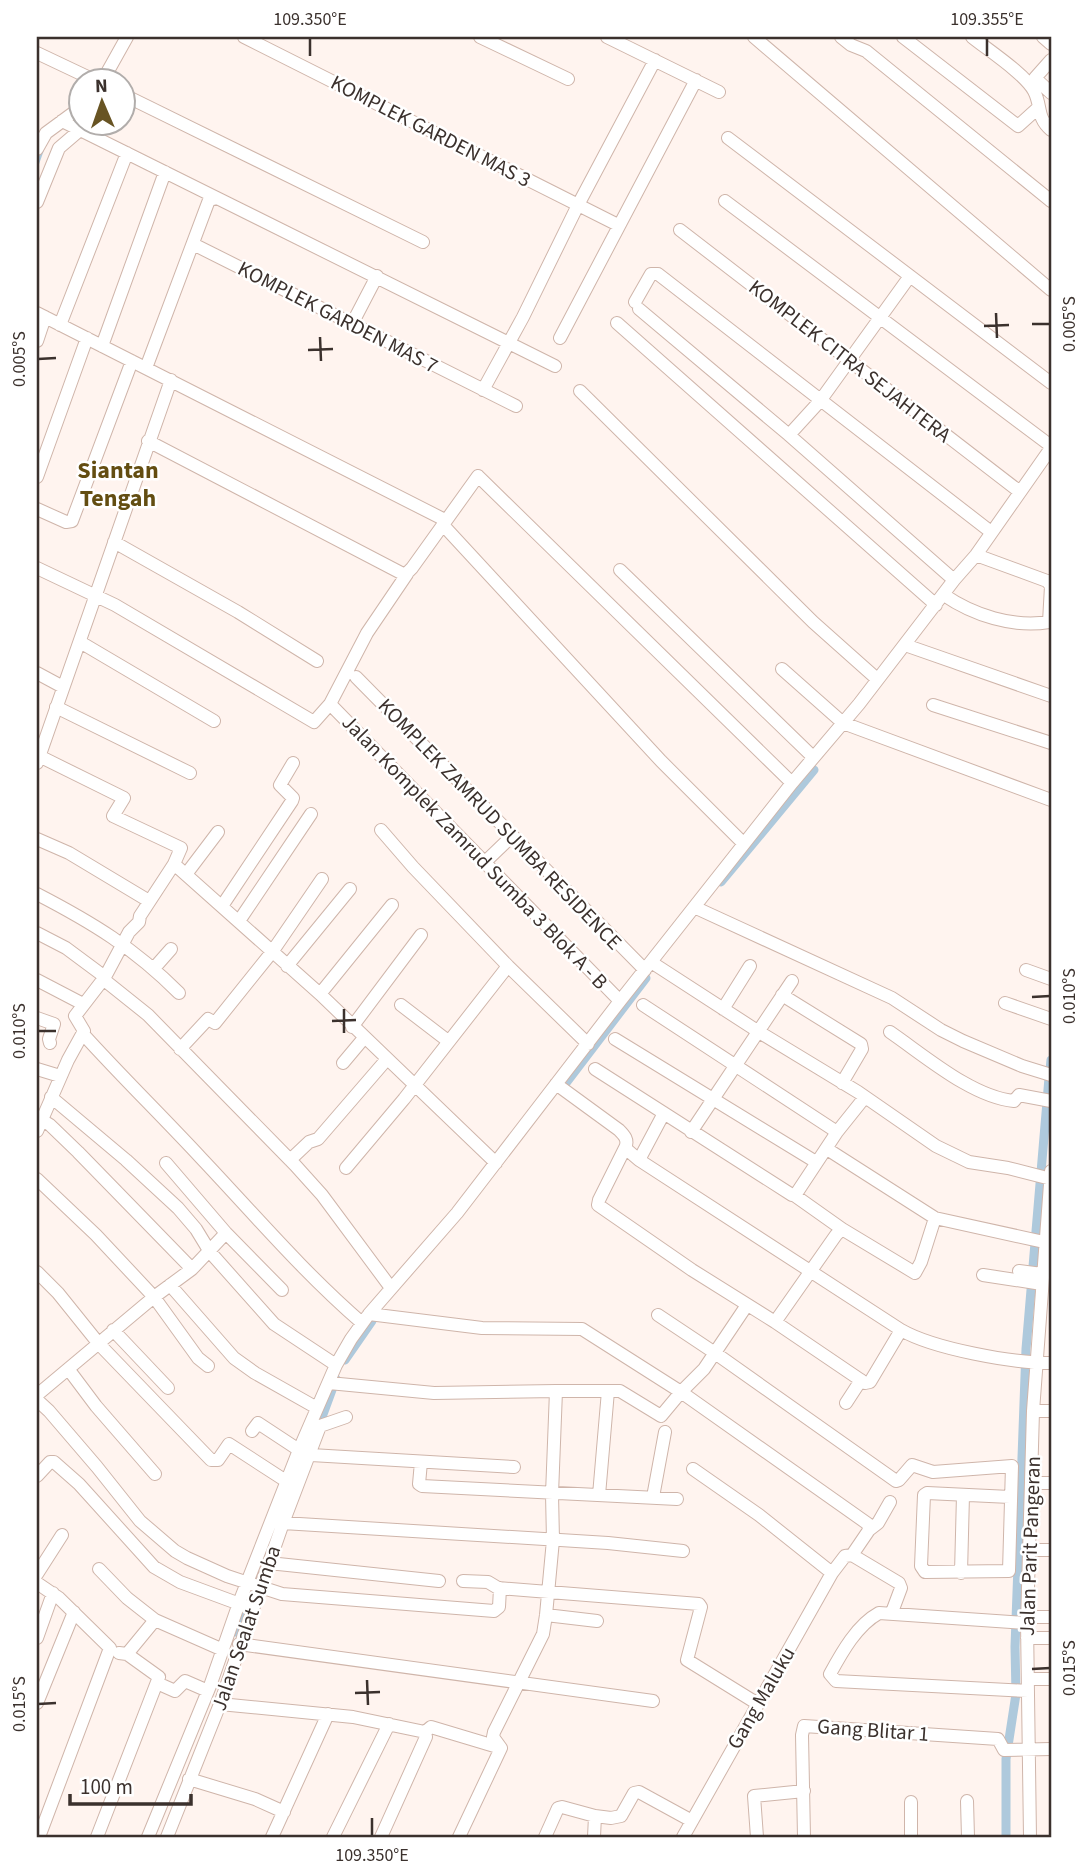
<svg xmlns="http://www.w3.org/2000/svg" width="1088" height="1874" font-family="'Source Sans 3',sans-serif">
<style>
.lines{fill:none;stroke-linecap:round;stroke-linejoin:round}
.stream{stroke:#aec9dc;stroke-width:2.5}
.canal{stroke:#aec9dc;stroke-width:9}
.minor-casing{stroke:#cfb5aa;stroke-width:14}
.minor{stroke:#fff;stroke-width:12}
.ticks{fill:none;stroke:#3b312d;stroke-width:2.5}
.labels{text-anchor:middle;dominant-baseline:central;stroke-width:5;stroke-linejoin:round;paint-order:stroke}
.street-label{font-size:21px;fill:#3b312d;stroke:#fff}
.quarter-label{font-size:24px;font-weight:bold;fill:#634d11;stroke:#fff}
.neatline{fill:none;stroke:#3b312d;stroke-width:2.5}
.ticks-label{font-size:18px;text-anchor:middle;fill:#3b312d}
</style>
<rect width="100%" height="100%" fill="#fff4ef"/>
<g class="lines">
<path class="stream" d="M73,123L80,116
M37,166L43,149"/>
<path class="canal" d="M721,882L814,770
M1050,1070L1051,1060
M566,1083L646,978
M345,1360L372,1321
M318,1428L336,1379
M235,1632L264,1561
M1006,1837V1759L1016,1694L1015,1647L1026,1349L1049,1078"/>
<defs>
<path id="minor" d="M244,37L618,225
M480,37L568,79
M607,37L719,92
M754,37L1051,290
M841,37L851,45L866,51L1051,201
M903,37L1018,126L1038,108
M972,37C988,50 1025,74 1034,91C1042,106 1036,117 1051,130
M1043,37L1051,44
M37,53L94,80
M1051,60L1035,78L1051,93
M103,80L127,37
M122,94L423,242
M62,121L217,198
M728,138L1051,383
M37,149L46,133L80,108
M725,201L1051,446
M37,202L59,148L80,130
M680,230L1020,492
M193,244L516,406
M635,302L651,274H658L991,532
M639,309L789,435L954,580
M37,313L445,520
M617,323L936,605
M352,324L377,276
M60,325L127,153
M560,338L696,80
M37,341L45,317
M102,346L165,172
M146,368L209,200L217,198L555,366
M483,390L523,317L578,205L655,60
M580,391L813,622L877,679
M789,435L820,401L910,276
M148,441L405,575L412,568L478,476L792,783
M37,477L87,338
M37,509L66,522L72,521L132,361
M443,525L661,761L744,844
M114,542L238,612L317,661
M976,555L1047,581L1051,586L1049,622H1051
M37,568L115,605L314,722L330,704L367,633L407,574
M620,570L813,757
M944,595C973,615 1013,628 1049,622
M80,642L214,721
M905,645L1051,696
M782,669L843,723L1051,800
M37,673L63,687
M356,677L645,970
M330,704L620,1001
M933,705L1051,743
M56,707L190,773
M39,756L124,798L113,816L181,848L174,864
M37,763L171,380
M37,839L69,853L149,901
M485,862L511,837
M187,873L218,832
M37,894C93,923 134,948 179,993
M222,906L292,801L293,798L280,785L293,763
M694,907L892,998L941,1030L963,1041L1022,1066L1051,1075
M239,921L311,814
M37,933L66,948L105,977
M651,962L759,1032L858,1092L936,1146L969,1162L1008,1168L1051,1179
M152,966H156L171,949
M287,966L350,889
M508,966L588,1044
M1026,970L1051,979
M103,979L148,1015L295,1165L322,1195L391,1288
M37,980L83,1004
M320,994L392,905
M782,995L861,1044L862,1049L842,1083
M1005,1003L1051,1019
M401,1005L448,1041
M643,1005L837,1132
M723,1009L750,966
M37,1018L54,1024L49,1039L50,1043
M352,1027L421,935
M890,1032C925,1056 972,1097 1014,1101L1019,1095L1051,1101
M83,1034C121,1076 162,1116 201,1158C254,1214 303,1272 362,1323
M615,1039L816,1162
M180,1049L208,1019L215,1023L272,952L322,879
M343,1063L364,1038
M37,1069L60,1076
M595,1069L792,1195L796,1194L837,1132L865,1097
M556,1084L619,1130C624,1135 629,1140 625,1148L639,1160L901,1330C934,1349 1013,1363 1051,1363
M51,1097L126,1160L178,1208L196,1229L210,1252L274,1324L336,1365
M37,1117L50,1125L78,1152L192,1269
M37,1131L68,1060L84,1031L75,1016L105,977L129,932L139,922L140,916L174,864L320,994L496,1163
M691,1132L792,981
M625,1148L599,1200L598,1205L692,1270L775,1322L865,1383L870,1382L901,1330
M827,1149L935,1218
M290,1160L309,1142L318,1139L387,1059
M639,1160L664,1113
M166,1163L226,1233L282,1290
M346,1168L404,1099L508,966L413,867L381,830
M37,1179L96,1235L154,1297L198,1358L208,1366
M794,1195L842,1229
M1019,1271L1042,1274
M37,1272L58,1293L99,1344L211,1460H218L229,1444L286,1481
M983,1275L1042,1284
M170,1285L234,1358L255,1373L317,1408
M369,1314L482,1328L582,1329L681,1392L868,1524L869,1530L852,1555
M658,1315L715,1353L896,1481L899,1480L912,1465L933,1472L1012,1466L1009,1571L925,1572L921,1566L924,1495L927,1493L1010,1497
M775,1322L836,1235L842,1229L915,1273L921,1262L935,1218L1044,1242
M113,1330L168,1388
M69,1370L96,1406L155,1474
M329,1383L434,1393L556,1391L552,1494L553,1540L546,1615L543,1634L494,1732L493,1737L501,1748L459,1837
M556,1391H620L661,1416L681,1392L704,1369L747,1305
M37,1395L154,1297L192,1269L226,1233
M37,1400L49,1411L97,1467L140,1521L175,1551L187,1558L227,1576L282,1594L494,1611L499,1607L500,1588
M846,1403L861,1380
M1033,1411H1051
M320,1426L346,1417
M252,1431L258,1423L299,1450
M311,1455L514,1467
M421,1462L419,1484L422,1486L677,1499
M693,1469L759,1515L832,1573
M37,1476L50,1462H54L79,1484L154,1567L180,1582L245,1606
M1032,1483H1051
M599,1495L608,1391
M653,1497L665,1432
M283,1523L608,1543L683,1551
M869,1530L878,1523L890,1502
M1030,1550H1051
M269,1563L439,1581
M99,1569L127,1598L155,1620L223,1650
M961,1573L963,1495
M37,1574L62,1535
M463,1581L488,1582L498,1588L699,1604L701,1607L687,1660L758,1704
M37,1583L59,1598L110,1648L39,1837
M546,1615L597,1621
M1028,1617H1051
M1027,1623L879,1613C857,1625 842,1652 830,1674L836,1681L1028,1691
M37,1638L53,1593
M1027,1638H1051
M239,1644L653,1701
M119,1653L127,1654L155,1620
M1028,1679H1051
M157,1683L175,1691L185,1681L208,1691
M37,1703L74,1612
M220,1704L353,1717L425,1732L431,1727L501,1748
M189,1779L255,1799L284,1812
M967,1801L968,1837
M911,1802V1837
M595,1816L611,1818L621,1816L634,1793L639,1792L692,1821
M97,1837L159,1677L127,1654
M148,1837L210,1686L239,1603L299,1450L336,1365L351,1339L369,1314L457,1213L620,1001L792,783L859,704L954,580L976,555L1051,448
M167,1837L220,1704L283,1523L320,1426
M272,1837L328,1714
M333,1837L389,1724
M381,1837L426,1737L425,1732
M545,1837L558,1808L562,1807L595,1816L594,1837
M683,1837L832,1573L845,1556L852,1555L899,1583L901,1588L892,1612
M757,1837L754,1796L804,1791
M804,1837L802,1735L804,1726L998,1739L1004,1750L1051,1749
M1030,1837L1027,1623L1033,1411L1051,1171"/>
</defs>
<use href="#minor" class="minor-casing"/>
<use href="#minor" class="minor"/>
</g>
<path class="ticks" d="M310,38V56M987,38V56M996,313L997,338M1032,324H1050M984,326L1009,325M320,337L321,361M308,350L333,349M38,359L56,358M1032,997L1050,996M344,1009V1033M332,1021L356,1020M38,1031H56M1032,1669L1050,1668M367,1680L368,1705M355,1693L380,1692M38,1704L56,1703M372,1818V1836"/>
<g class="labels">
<g class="street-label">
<text transform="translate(431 131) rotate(27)">KOMPLEK GARDEN MAS 3</text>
<text transform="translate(338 317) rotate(27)">KOMPLEK GARDEN MAS 7</text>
<text transform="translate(850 361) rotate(38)">KOMPLEK CITRA SEJAHTERA</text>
<text transform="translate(500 824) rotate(46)">KOMPLEK ZAMRUD SUMBA RESIDENCE</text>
<text transform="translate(475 852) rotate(46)">Jalan Komplek Zamrud Sumba 3 Blok A - B</text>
<text transform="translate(1030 1546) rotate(-88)">Jalan Parit Pangeran</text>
<text transform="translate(246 1628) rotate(-71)">Jalan Sealat Sumba</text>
<text transform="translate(761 1698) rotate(-60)">Gang Maluku</text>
<text transform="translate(873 1730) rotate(4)">Gang Blitar 1</text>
</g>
<g class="quarter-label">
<text x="118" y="470">Siantan<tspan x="118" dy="28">Tengah</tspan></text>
</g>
</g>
<rect width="1088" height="1874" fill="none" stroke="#ffffff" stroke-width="77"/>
<g transform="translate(102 102) rotate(358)"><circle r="33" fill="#ffffff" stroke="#b1adab" stroke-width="2"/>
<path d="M0-5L12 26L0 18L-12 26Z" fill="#685423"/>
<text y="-10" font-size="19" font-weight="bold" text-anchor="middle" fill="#3b312d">N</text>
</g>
<path d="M70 1794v10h121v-10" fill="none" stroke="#3b312d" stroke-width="3.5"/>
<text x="80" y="1794" font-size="21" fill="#3b312d" stroke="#ffffff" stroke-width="5" paint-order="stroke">100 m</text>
<rect x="38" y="38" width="1012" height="1798" class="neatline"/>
<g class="ticks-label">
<text x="310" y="25">109.350°E</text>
<text x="987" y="25">109.355°E</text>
<text transform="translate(1069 324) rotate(-90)" y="6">0.005°S</text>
<text transform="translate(19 359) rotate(-90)" y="6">0.005°S</text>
<text transform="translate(1069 996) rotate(-90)" y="6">0.010°S</text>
<text transform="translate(19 1031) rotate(-90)" y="6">0.010°S</text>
<text transform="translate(1069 1668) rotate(-90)" y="6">0.015°S</text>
<text transform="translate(19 1704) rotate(-90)" y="6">0.015°S</text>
<text x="372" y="1861">109.350°E</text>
</g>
</svg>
